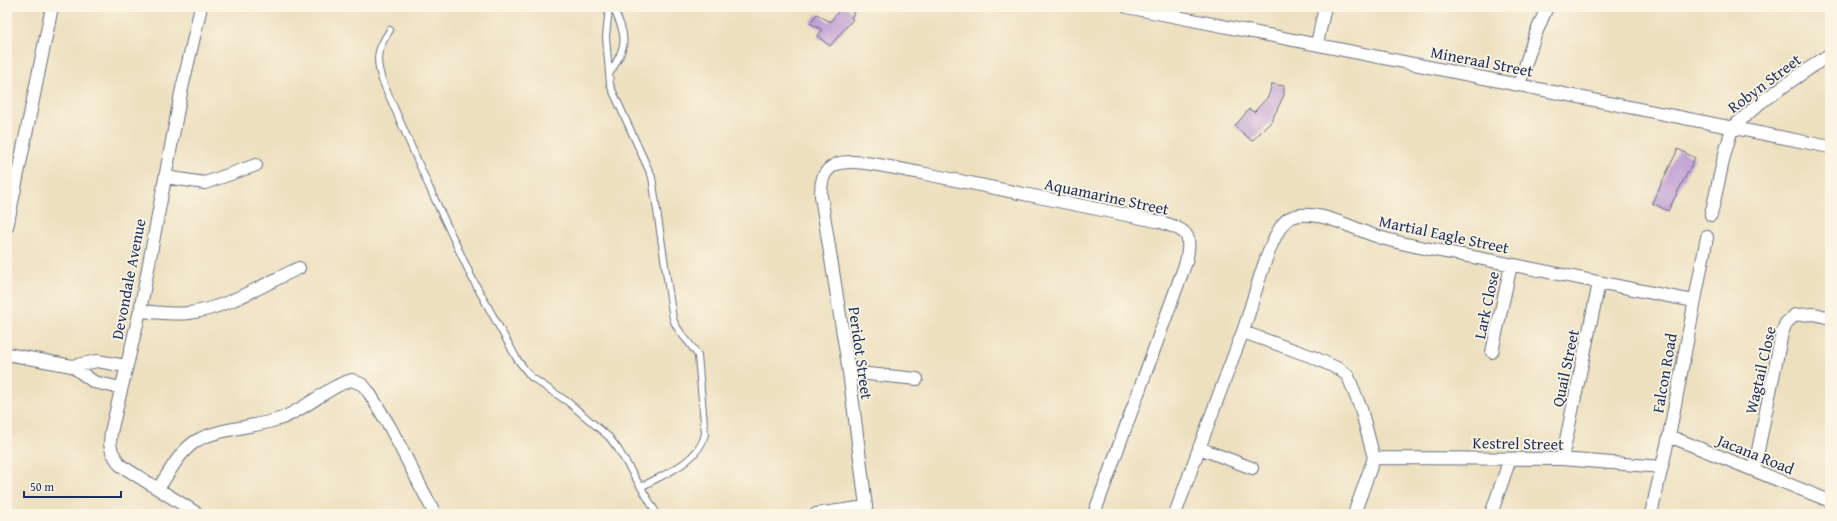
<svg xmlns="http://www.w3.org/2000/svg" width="1837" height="521" font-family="'Gentium Book Plus',serif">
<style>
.building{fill:#b996d3}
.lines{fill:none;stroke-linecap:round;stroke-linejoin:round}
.lane-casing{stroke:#646d80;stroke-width:8}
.street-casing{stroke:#646d80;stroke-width:14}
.lane{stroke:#fff;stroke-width:6}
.street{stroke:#fff;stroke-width:12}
.labels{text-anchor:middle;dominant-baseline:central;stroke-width:3.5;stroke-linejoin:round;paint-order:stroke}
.street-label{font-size:16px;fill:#1b2f5e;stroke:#fcf5e5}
</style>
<rect width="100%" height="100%" fill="#fcf5e5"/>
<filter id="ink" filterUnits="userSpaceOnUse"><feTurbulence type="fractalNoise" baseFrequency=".025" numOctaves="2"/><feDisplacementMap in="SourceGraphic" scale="8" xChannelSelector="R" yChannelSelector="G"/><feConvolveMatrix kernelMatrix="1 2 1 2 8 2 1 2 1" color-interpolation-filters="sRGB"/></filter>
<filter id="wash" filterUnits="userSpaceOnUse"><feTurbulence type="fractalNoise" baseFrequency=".012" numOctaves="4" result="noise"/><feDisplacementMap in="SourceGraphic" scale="16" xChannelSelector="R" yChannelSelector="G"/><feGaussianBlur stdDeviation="0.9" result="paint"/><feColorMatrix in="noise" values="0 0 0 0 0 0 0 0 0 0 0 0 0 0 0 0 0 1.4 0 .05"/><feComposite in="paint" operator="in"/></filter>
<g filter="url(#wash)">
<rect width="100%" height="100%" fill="#ede0bf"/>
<g id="blocks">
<path class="building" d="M842,7H846L854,13L851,18L853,19L830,46L817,36L822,30L810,23L817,14L830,22Z
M1272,84L1284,86V95L1271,122L1252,141L1235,126L1249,109L1254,112L1268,97Z
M1678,149L1695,158L1668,211L1652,203Z"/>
</g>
</g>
<g filter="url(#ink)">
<use href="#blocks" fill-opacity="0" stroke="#646d80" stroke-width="1"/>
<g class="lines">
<defs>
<path id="lane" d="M609,7L606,37L610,85L652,177L673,319C678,334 691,342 698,356L705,434C699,462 664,474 641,487
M390,30C377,49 375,58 382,80L430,189L472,278L517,359L531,377L568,402L609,437L618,449L657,514
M610,73C628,44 627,38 613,7"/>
<path id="street" d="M1127,7L1830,147
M1317,44L1325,7
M1519,85L1534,38L1547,7
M165,177L205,183L256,165
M1711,215L1724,157L1732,128L1761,102L1830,54
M7,227L52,7
M140,311C156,312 172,315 189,313C227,308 264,284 299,268
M1243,332L1313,357L1339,369L1348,376L1361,409L1374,458L1354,514
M1492,352L1511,265
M7,354L72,366L97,361L126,366
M72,366L94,382L121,388
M849,372L917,379
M1669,436L1830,501
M1199,448L1252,468
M1374,458L1562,459L1662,467
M1562,459L1599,283
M1754,470L1782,333L1786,323L1795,315L1815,314L1830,318
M158,489C169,473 179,452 196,441C215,429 256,427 279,419C304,411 330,385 352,380L363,385L370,394L390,427L435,514
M198,514L120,465L112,452L110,444L111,432L140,311L181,93L201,7
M816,514L866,507
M867,514L849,372L821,196C821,182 822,170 837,164C855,157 900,170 921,173C1001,189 1081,206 1161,222C1188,231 1192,233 1186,262L1094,514
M1175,514C1197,454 1219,394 1242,334C1251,311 1269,232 1288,219C1311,205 1354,229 1376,236C1412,248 1451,252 1488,260C1556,273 1625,288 1694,301
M1491,514L1510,459
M1651,514L1669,436L1707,237"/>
</defs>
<use href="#lane" class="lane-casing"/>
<use href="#street" class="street-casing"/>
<use href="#lane" class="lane"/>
<use href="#street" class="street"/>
</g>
</g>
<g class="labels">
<g class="street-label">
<text transform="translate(1482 61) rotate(11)">Mineraal Street</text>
<text transform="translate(1764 83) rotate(-37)">Robyn Street</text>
<text transform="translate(1107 196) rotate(12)">Aquamarine Street</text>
<text transform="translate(1444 234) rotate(12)">Martial Eagle Street</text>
<text transform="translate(128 279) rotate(-79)">Devondale Avenue</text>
<text transform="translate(1486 305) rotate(-78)">Lark Close</text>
<text transform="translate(861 353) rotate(82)">Peridot Street</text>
<text transform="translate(1565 368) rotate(-78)">Quail Street</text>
<text transform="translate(1760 370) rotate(-77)">Wagtail Close</text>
<text transform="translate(1664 373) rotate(-80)">Falcon Road</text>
<text transform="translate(1518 443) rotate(1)">Kestrel Street</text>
<text transform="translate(1756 454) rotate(22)">Jacana Road</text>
</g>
</g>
<rect width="1837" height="521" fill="none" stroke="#fcf5e5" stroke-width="24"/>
<path d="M24 491v6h97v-6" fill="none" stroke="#1b2f5e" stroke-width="2"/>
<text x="30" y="491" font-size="12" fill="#1b2f5e" stroke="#fcf5e5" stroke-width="3" paint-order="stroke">50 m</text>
</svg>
